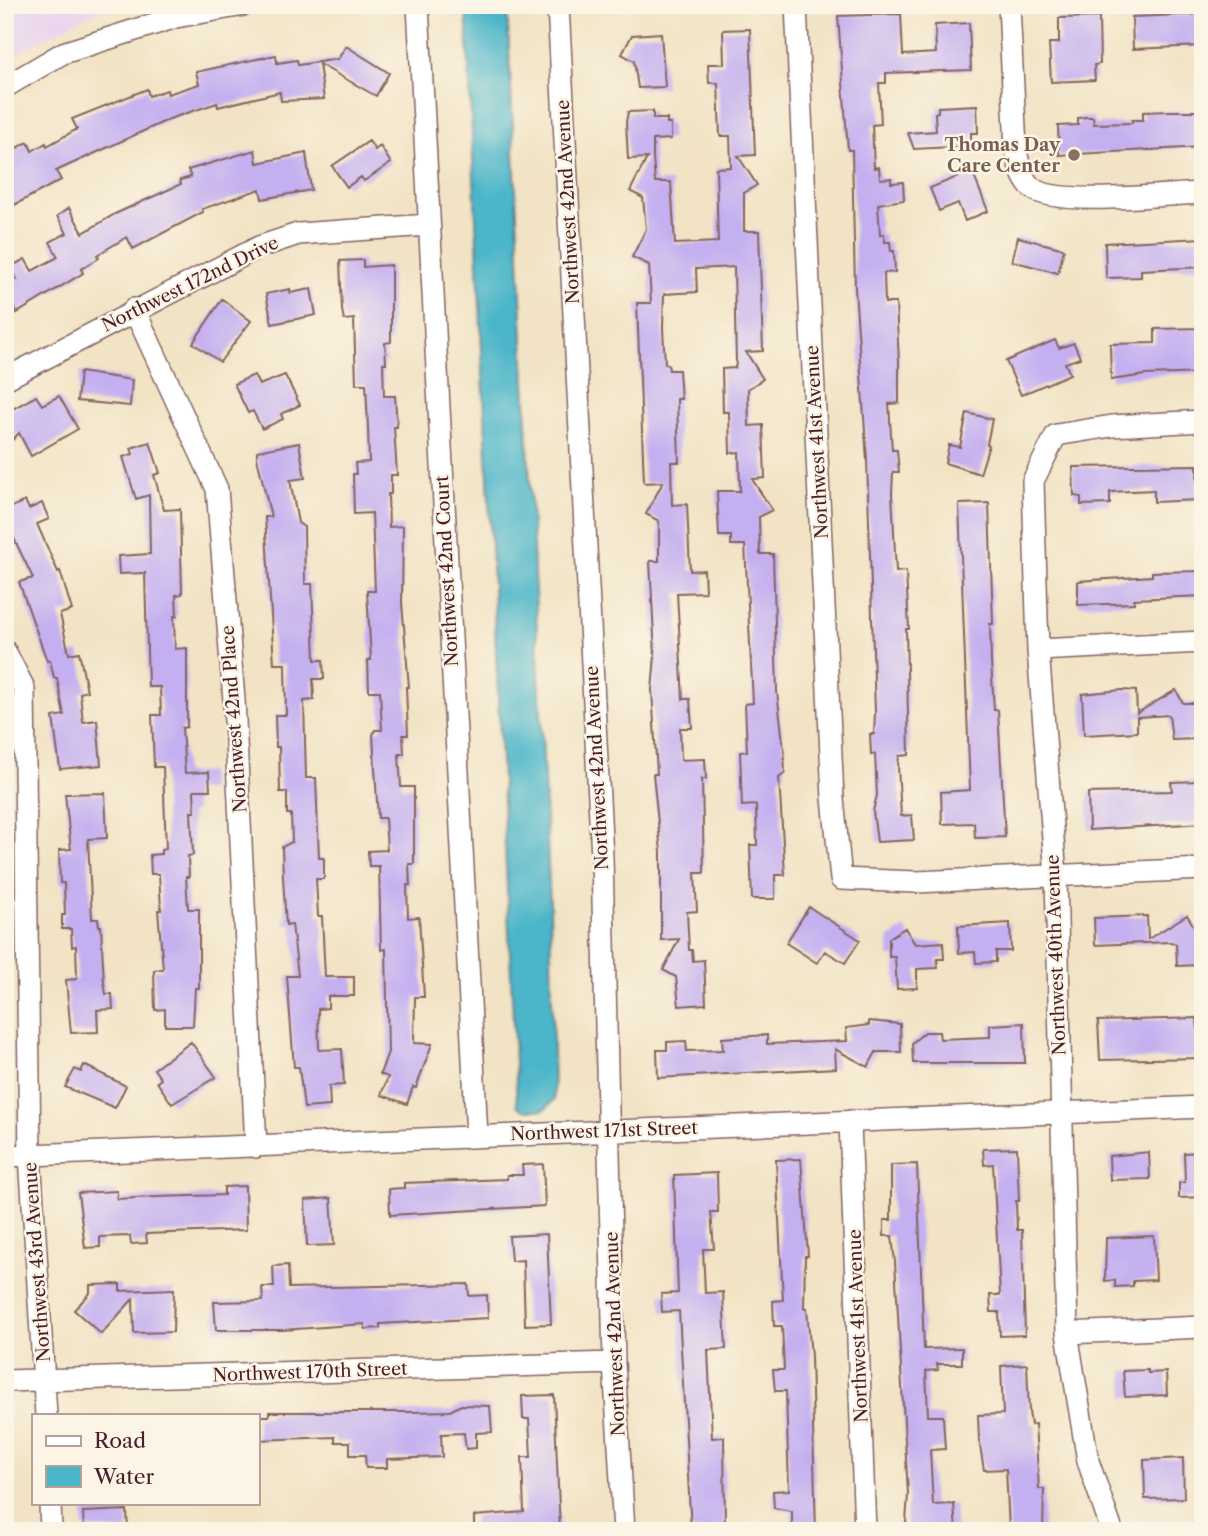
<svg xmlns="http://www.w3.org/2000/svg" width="1208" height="1536" font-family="'Libre Caslon Text',serif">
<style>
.built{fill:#e7d2ef}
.water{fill:#4bb6c9;stroke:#4a6a7a;stroke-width:2}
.building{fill:#c4aff0}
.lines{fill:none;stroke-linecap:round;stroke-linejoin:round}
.minor-casing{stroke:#846461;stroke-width:24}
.minor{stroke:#fff;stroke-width:21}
.education-dot{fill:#8d6e63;stroke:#fcf5e5;stroke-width:2.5}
.labels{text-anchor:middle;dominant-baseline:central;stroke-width:5;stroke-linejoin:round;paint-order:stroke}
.education-label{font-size:18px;font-weight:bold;fill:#785e54;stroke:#fcf5e5;text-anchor:end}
.street-label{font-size:18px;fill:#4a1f2b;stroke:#fcf5e5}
</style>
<rect width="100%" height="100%" fill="#fcf5e5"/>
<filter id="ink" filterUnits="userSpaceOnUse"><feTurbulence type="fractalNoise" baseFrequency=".0143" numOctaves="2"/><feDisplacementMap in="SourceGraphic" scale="14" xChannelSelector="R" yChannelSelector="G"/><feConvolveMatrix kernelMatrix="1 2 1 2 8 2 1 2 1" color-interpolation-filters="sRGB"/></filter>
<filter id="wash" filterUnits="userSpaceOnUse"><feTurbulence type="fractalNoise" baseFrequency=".00686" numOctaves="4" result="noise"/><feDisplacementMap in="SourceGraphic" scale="28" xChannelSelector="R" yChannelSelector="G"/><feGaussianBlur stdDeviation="1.57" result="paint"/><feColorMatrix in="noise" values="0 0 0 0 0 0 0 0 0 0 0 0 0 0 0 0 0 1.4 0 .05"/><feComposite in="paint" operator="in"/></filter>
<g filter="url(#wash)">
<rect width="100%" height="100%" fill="#f1e3c4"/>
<path class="built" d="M5,5H112L82,18L5,60Z"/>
<path class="water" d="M466,5H507L550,904L554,1100L544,1110H523L517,1105Z"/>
<g id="blocks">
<path class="building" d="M901,14L903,55L936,53L935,25L969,23L971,70L886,73V83H879L881,124L872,125L874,168L879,167L880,179L891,178V183L903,182L904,200L878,204L880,235L884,234L885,242H890L891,251H894L895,272L884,273L885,303H896L899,362V403L889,404L892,450H897L899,472H893L892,493L896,572L906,571L909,629H906L909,755L899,756L898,767L901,816L912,815L914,840L877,842L873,811L877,795L875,754H871L870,734H874L875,713L867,460L855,289L852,150H848L838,16Z
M1203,14V46L1133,49L1132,17Z
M1099,17L1100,64L1094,65L1095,80L1051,82L1049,43H1059V18Z
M750,29L755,155L738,156L757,185L744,193V231H759L763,351L746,352L763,379L748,389L749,426L763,425L765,478L752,479L772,510L759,517L760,554H773L777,692L784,750L785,773L779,778L785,875H775V899H752L750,845H757L756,805L742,806L740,752L747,751L745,704L753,703L745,545H731V536H719L717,491H740L739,452L730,453L729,412H723L722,369L735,368L736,363L734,267L696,269L697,292L664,294L663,328L665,364H668L669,370H679L681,399H677L679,462H671L672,505L687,504L690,571L704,570L705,592L677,593L683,699H690L692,728H680L681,760L705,759L706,779H702L704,873H695L697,911L687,912L689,950H692L693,961L704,960L706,1004L679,1006L676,977L663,970L679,939L661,940V852L653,774H657L652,690L655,656L650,561H659V521L646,514L663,482L644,483L637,303H651L649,265L632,257L646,229L643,198L630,191L647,158L628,159L626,122L628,112L653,111V119H667V124H671V139L653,140V158L655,182H671L675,244L718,242L716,168L731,167L730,136H720L718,83H709L708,64H724L723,30Z
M661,33L665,87L638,88L634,61L622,54L632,35Z
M346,46L389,73L376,96L319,64L324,99L281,101L280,92L218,107L217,103L172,118L56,171L61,180L5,210V154L28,142L32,151L46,143L47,146L77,129L72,119L147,89L149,96L167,90L168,94L199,84L196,72L276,55L277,63L297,60L298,65L338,59Z
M977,105L978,133H971V146L914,149L908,133L936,131L935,113L938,112V107Z
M1169,111H1203V147L1059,155L1058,126L1078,125V118L1086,117H1093L1094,124L1132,123V120H1143V112Z
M369,141L375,150L380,146L391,163L364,181L361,177L347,187L332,166Z
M255,150L257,163L306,153L311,190L262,199L260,189L202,209L203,212L133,249L127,237L97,255L99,258L81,269L83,273L17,313L5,292V286L17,279L10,267L25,259L32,271L58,257L50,242L67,233L57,216L69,208L83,233L115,214L181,184L180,180L191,177L188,170Z
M972,171L988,211L965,221L958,203L939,211L930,188Z
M1018,237L1064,249L1058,273L1012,261Z
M1203,238V267L1141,270V277L1106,278L1105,243Z
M363,260V267L391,265V342L385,343L386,363H383L384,396H395L397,427H394L397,475H391V494H388L389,527L403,526L402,603L409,687H406L408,735H403L404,754H399L401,787H414V864H409L410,885H407L408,918L419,917L424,997H415L414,1043L432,1044L416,1088L413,1087L407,1104L381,1095L388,1077L380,1074L388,1052L386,949L381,950L379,866H369L368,851L387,850L385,818H378L373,735L375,730H382L380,691H369L368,660H371L367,591H375L372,513L354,514L353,474H356L355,463L369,462L368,428L366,384H356L354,319L344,320L342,310L340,261Z
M290,289V293L311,289L316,315L272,324L266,294Z
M222,299L251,321L220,362L193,343Z
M1203,328V373L1145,375L1111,380L1110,344L1155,343V329Z
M1055,340L1059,348L1074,343L1080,358L1065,363L1070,374L1021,395L1006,361Z
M80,372L132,380L130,406L77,401Z
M254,375L259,385L285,375L300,405L281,414L283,419L262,429L253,411L248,413L234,384Z
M36,396L42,405L59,396L78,429L31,456L19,433L5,448V413Z
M967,413L992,419L987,444L989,445L980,474L945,463L949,445L960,447Z
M150,442L160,473L154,475L164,510L180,509L182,594L176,595L177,616H174L175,649L187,648V727L182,728L185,773L209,772L210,790H194L195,812H191L193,855L188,856L189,877H186L188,909H199V988H195L193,1026H165V1009L155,1010L154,970L163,969L158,910H161L159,874H151L150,855L161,854V850L166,849L163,767H154L152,715H161L160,687H148L145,573L119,574L118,556L150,554L149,495L136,499L123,457L133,454L131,448Z
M299,443L305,478L290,480L298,523L304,527L305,584H312L315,660H323L324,679H313L314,700L304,701L306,778H316L319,858H324V879H316L318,916H322L325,977H354V996H328V1008L318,1009L319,1050L342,1049L344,1085L329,1086L330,1106L304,1108L299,1067H294L287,976H298L292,924L286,925L283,878L282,847L292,842L291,814H287V792H280L279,747H276L275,715H286L285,664H274L265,517H271L257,458V451Z
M1197,465L1198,500L1154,502V490L1110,492V504L1081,505V497L1074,496L1073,467Z
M25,501L29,509L42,503L49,519L37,524L58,572L60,571L72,610L60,614L69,654L79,652L87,691L80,693L83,722L97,720L101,765L60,769L53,717L64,715L57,678H54L50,660L47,661L19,582L33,578L5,520V510Z
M989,503L993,624H990L991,661L994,710H998L1005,837L975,838L974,823L942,824L941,792L970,790L959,504Z
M1203,571V596L1134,599V603L1078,605V581L1152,576V572Z
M1122,690L1136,691L1137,713L1176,690L1183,703H1203V731H1197V739L1172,740L1169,715L1137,717V732L1084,735L1082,694Z
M1200,781L1203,823L1089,830L1088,793L1172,791L1171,782Z
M105,793L107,838L88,839L92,919H98L99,926H101L104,983L106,994H112L113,1009L97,1010L98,1032L71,1033L66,980L77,979L76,946L72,947L71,929H62V915H65L64,883H60L59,850L71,849L65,794Z
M809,907L860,940L845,963L825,951L817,963L786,943Z
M1187,915L1197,931H1203V957H1198V965L1177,966L1176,944L1171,942L1095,945L1094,918L1147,916L1148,939Z
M1010,923L1011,951H996V962L976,963L975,952L959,953L958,926Z
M905,928L915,944L943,942L944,959H937L938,968L917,969V988L897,989L895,957H889V938Z
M1197,1018L1198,1029H1203L1202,1058L1100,1060L1098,1021Z
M869,1021L900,1024L901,1052H876L868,1067L835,1049L836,1068L658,1078L657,1050H667V1042L686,1041L687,1051L723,1050L722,1038L767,1035V1044L847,1041L846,1028L869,1025Z
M1024,1023L1025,1063H913L912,1043L925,1032H939L940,1039L990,1037V1025Z
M191,1042L216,1077L172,1104L157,1082L161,1079L154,1069Z
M84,1065L126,1086L115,1108L65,1087L75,1069L81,1072Z
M1017,1148L1019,1201H1016L1017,1230H1022L1025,1335L1000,1336L999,1312H991L990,1295H1000L993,1164L984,1165L983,1149Z
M1149,1152L1150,1179L1110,1180L1109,1156Z
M1203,1152V1197L1179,1198V1183L1185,1182L1184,1153Z
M801,1159L808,1256H805L804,1308H807L811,1357L816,1531H792V1511L774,1508L773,1491L789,1490L786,1391H775L773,1370H784L782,1326H774L773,1301L783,1300L776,1160Z
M543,1164L545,1206L390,1215L389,1189L404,1188V1183L507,1179V1175H523L522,1165Z
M917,1164L924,1349L962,1348V1364H937L938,1370L926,1371L928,1416H943L945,1449L930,1450L933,1505L954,1504L956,1531H909L906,1522L908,1494L895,1262L892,1236H884V1220H891V1165Z
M717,1173L718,1212H711L714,1249H703L705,1293L723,1292L726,1349L708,1350L712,1438L724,1437L725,1531H691L679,1311L662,1312L661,1294L678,1293L674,1175Z
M245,1186L246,1230L146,1234L147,1243L131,1244L130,1236L100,1237V1247L85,1248L78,1193L117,1191V1199L157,1197L224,1195V1187Z
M331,1198L334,1245L307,1246L305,1200Z
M547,1234L551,1324L525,1325L523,1260L511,1261L509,1236Z
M1154,1236L1156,1280L1133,1281V1286L1115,1287V1280L1105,1281L1106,1238Z
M288,1265L289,1288L468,1284L469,1296L487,1295L488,1318L380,1324V1328L365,1329V1324L282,1330H216L214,1302L263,1301L262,1287H274L273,1266Z
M120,1284V1291L174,1289L173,1332L134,1333L133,1299L101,1334L74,1310L90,1293V1285Z
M1027,1364L1029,1412L1031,1425L1035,1424L1039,1489H1044L1043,1531L1009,1530L1006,1469L984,1470L979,1440L978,1415L1003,1414L1001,1366Z
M1148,1370V1373L1166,1372L1167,1395L1125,1397L1123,1371Z
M554,1395L560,1531H474V1516L524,1512L522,1457H531L529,1419H523L522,1396Z
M461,1405L490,1406L492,1432L476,1433V1448L466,1449L464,1433L441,1434L442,1457L387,1459V1468H366L365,1455H350V1442H335V1437L257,1440V1416H269V1412H412L450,1411Z
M1183,1458L1184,1498L1145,1499L1144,1460Z
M127,1510L128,1531L84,1528L83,1512Z"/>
</g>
</g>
<g filter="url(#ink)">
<use href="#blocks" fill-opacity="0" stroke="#846461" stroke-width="2"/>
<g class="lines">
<defs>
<path id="minor" d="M418,5L477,1136
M558,5L602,857L614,1363L624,1531
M796,5L833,798L841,879L916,882L1203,869
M1009,5L1016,149C1018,162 1022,180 1032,188C1055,207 1169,194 1203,193
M5,87L63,53L176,17L244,5
M134,309L217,489L234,700L256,1147
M5,379L259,247L298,234L429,225
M1038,650L1203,642
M5,651L24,688L30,1155L46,1415
M850,1121L865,1531
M5,1156L1203,1107
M1067,1333L1203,1327
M5,1381L614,1363
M50,1503L51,1531
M1112,1531L1088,1461L1067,1333L1056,876L1038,650L1033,481L1056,435L1112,426L1203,421"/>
</defs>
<use href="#minor" class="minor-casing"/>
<use href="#minor" class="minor"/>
</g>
</g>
<circle class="education-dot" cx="1074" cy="155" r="7"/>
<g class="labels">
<g class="education-label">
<text x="1060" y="145">Thomas Day<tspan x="1060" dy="21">Care Center</tspan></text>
</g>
<g class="street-label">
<text transform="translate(568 202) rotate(-93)">Northwest 42nd Avenue</text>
<text transform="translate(190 284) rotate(-26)">Northwest 172nd Drive</text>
<text transform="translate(817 442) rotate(-93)">Northwest 41st Avenue</text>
<text transform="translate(447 571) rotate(-93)">Northwest 42nd Court</text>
<text transform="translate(234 719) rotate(-94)">Northwest 42nd Place</text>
<text transform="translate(597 768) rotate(-93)">Northwest 42nd Avenue</text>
<text transform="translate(1056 955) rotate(-92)">Northwest 40th Avenue</text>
<text transform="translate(604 1131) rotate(-2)">Northwest 171st Street</text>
<text transform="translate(37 1262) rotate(-94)">Northwest 43rd Avenue</text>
<text transform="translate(858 1326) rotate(-92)">Northwest 41st Avenue</text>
<text transform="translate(615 1334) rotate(-92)">Northwest 42nd Avenue</text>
<text transform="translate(310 1372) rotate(-2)">Northwest 170th Street</text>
</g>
</g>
<rect width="1208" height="1536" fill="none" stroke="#fcf5e5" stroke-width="28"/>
<rect x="32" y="1414" width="228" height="91" fill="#fcf5e5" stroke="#b59f9b" stroke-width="2"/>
<rect x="46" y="1436" width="35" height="10" fill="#ffffff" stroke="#b59f9b" stroke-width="2"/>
<text x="94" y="1448" font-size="21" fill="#4a1f2b">Road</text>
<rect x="46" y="1466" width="35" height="21" fill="#4bb6c9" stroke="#b59f9b" stroke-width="2"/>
<text x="94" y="1484" font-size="21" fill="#4a1f2b">Water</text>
</svg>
